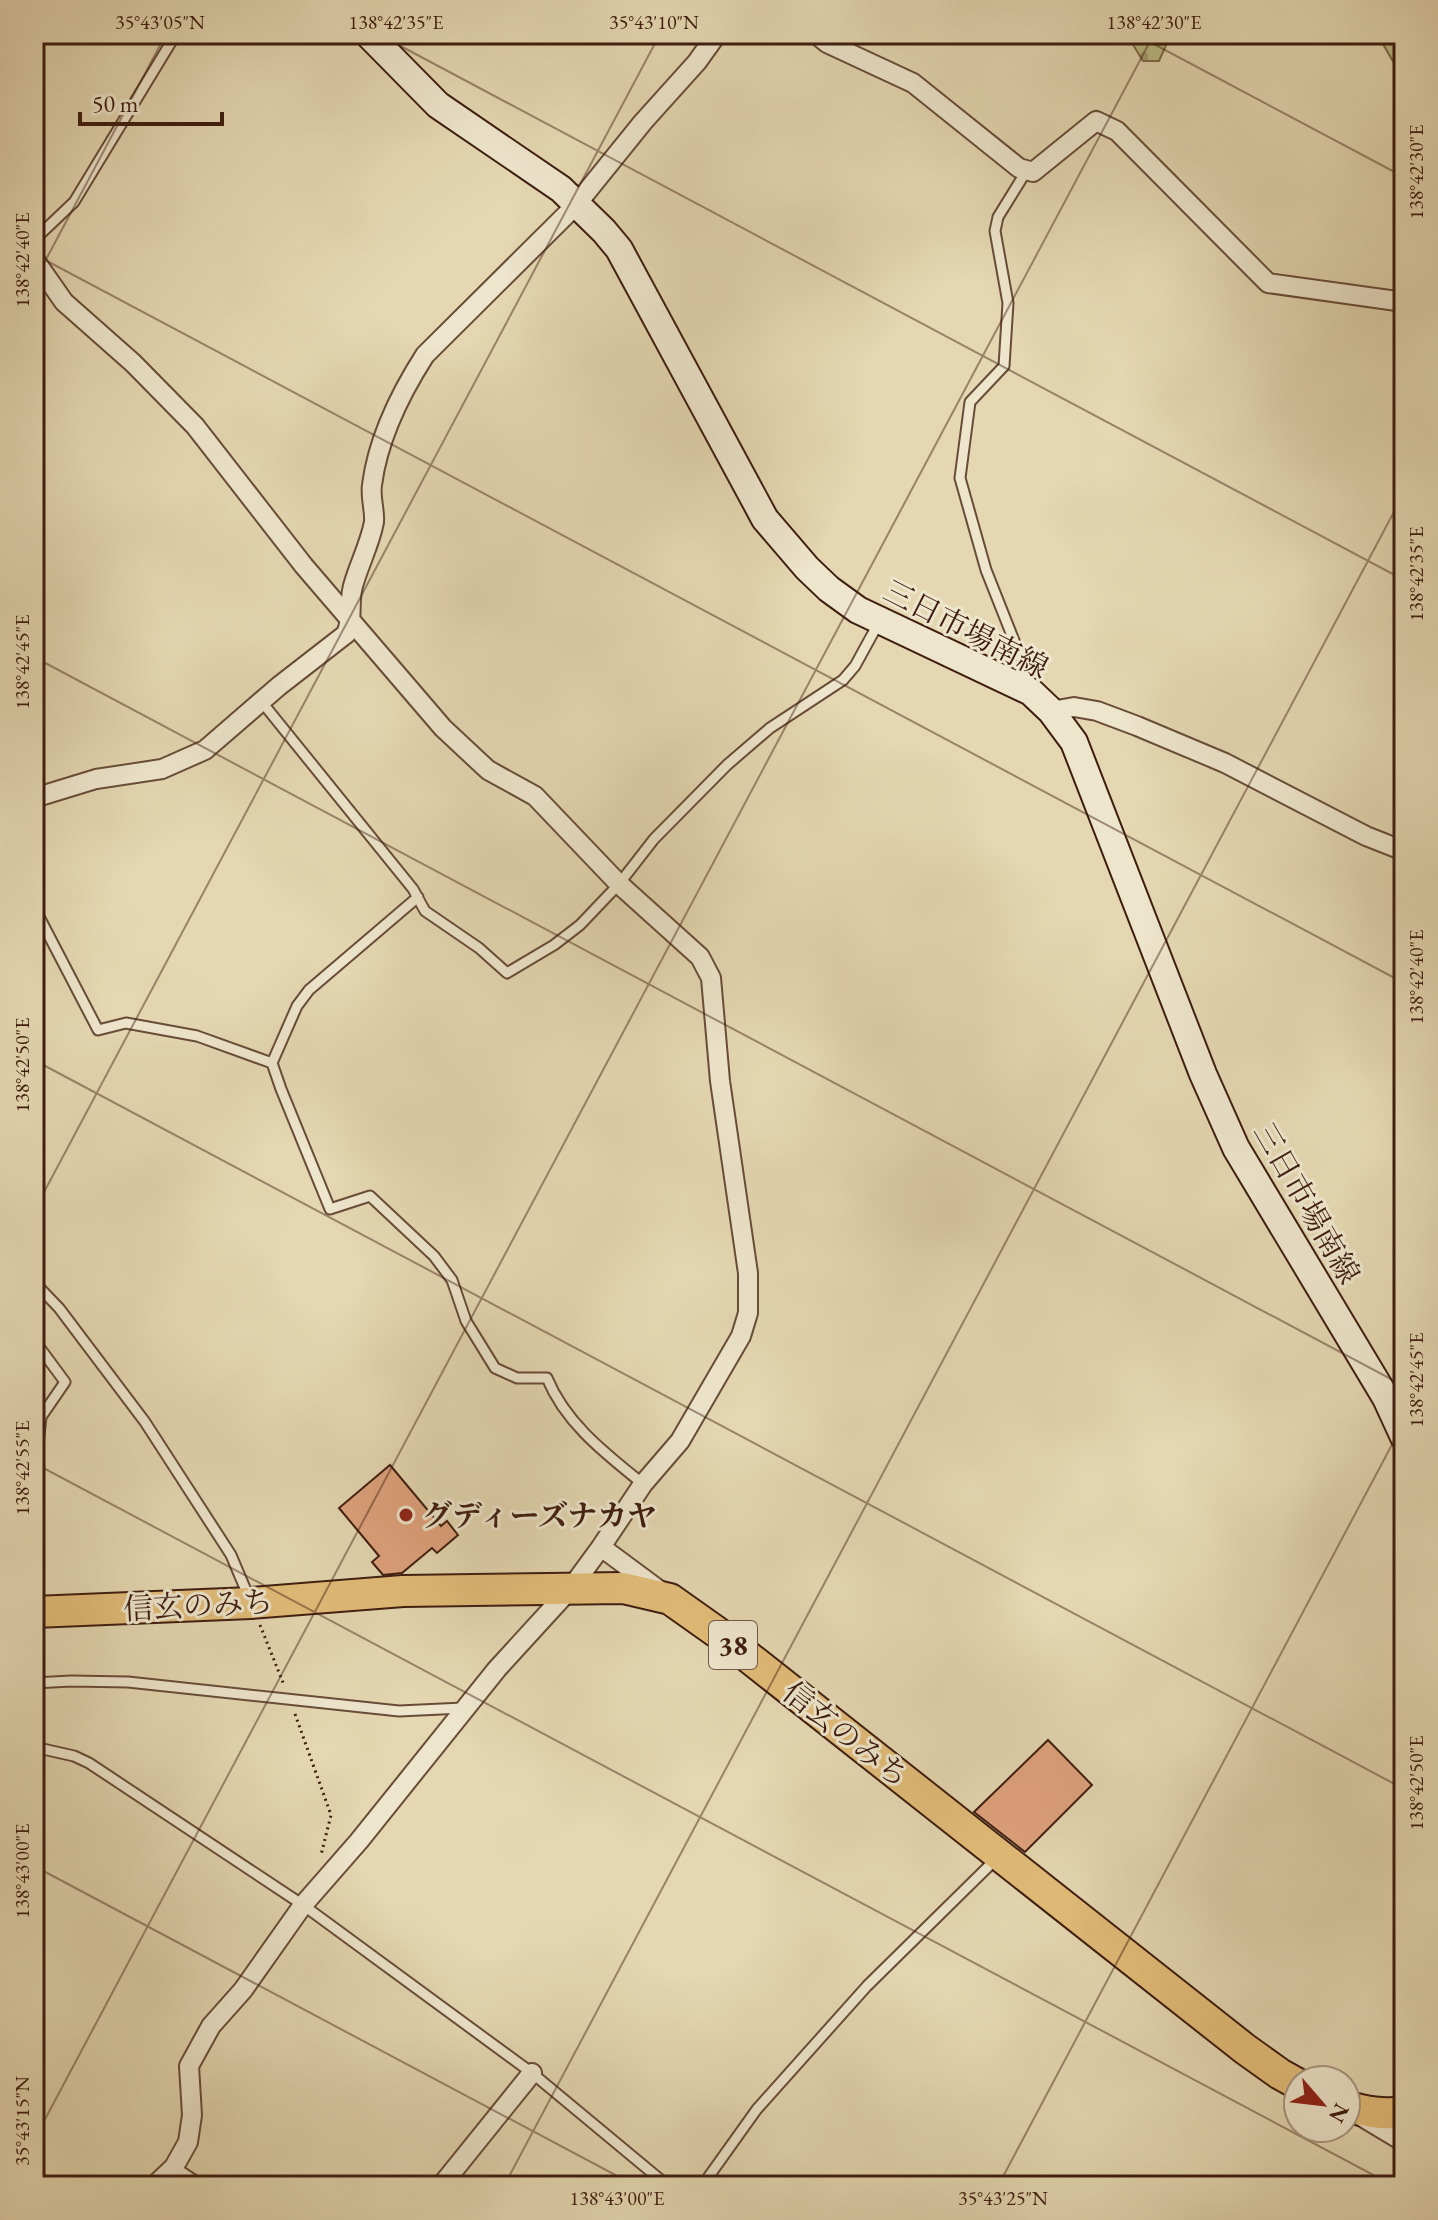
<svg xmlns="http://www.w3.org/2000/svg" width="1438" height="2220" font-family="'EB Garamond','Noto Serif JP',serif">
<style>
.forest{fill:url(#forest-firs);stroke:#7d6c4b;stroke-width:2}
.cemetery{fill:url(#cemetery-stones);stroke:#7d6c4b;stroke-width:2}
.building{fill:#dfa27c;stroke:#3e1d10;stroke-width:2}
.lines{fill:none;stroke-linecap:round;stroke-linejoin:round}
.service-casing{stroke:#684c38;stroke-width:13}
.minor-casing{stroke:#684c38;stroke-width:22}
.secondary-casing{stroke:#3e1d10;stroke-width:30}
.primary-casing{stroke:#3e1d10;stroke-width:34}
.path{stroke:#3e1d10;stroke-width:3;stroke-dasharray:2 4;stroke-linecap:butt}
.service{stroke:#ede5cc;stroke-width:9}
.minor{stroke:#ede5cc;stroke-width:18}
.secondary{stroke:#ede5cc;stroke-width:26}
.primary{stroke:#e2bc78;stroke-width:30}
.ticks{fill:none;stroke:#3e1d10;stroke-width:2;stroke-opacity:0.45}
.poi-dot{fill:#8f2418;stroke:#ede5cc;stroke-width:3}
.labels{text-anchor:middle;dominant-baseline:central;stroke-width:6;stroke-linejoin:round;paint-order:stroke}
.shield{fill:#ede5cc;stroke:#725948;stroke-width:2}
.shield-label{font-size:28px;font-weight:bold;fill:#3e1d10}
.street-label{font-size:30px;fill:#3e1d10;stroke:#ede5cc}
.poi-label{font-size:30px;font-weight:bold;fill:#3e1d10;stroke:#ede5cc;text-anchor:start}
.neatline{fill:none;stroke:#3e1d10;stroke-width:3}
.ticks-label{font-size:20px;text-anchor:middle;fill:#3e1d10}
</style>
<defs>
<pattern id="forest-firs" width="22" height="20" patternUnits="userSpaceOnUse" patternTransform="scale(2)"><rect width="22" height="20" fill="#bcbc86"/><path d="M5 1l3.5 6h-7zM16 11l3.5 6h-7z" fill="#a3a173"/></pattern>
<pattern id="cemetery-stones" width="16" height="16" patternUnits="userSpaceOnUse" patternTransform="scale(2)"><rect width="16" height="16" fill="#bcbc86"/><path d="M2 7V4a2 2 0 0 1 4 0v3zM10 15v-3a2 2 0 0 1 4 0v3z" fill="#a3a173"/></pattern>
</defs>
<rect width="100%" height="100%" fill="#e4d7b1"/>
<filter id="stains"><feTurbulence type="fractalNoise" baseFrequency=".0025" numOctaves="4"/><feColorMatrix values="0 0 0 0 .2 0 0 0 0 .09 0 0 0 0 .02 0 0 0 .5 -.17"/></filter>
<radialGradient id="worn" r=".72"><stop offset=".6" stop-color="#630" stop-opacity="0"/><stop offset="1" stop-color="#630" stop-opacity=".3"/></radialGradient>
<path class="forest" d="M1377,34H1404V80Z"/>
<path class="cemetery" d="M1136,34H1171L1159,61H1143L1130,40Z"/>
<path class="building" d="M390,1465L441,1526L447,1521L458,1535L437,1553L432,1548L402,1573L383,1575L372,1562L379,1556L339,1508Z
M1048,1740L1092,1785L1025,1852L974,1812Z"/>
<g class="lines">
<defs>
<path id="service" d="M1027,170L998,217L995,231L1008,303L1004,366L970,402L960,478L986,570L1032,686
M34,240L74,202L176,34
M261,701L413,889L425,911L479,948L507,973L554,945L580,925L619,884L654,839L727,765L770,728L843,680L855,666L878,624
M34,907L98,1030L126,1023L197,1036L272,1063L281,1089L330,1209L370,1196L434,1256L452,1280L466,1321L495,1368L517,1378H547C566,1424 606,1454 643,1484
M272,1063L297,1006L309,990L418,897
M34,1282L59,1308L145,1422L231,1555L250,1600
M34,1340L65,1382L41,1417L37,1454L34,1459
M34,1683L71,1681L128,1682L399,1711L463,1708
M34,1747L74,1756L89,1763L303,1905L532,2073L668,2186
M174,2167L203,2186
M702,2186L757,2109L867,1986L996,1859"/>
<path id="minor" d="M816,34L827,43L913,83L1019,168L1033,172L1096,121L1117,131L1268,283L1404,302
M34,259L64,302L133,363L195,426L304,566L443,728L488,770L535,796L619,884L700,957L711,978L720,1081L748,1273V1313L741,1336L680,1441L643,1484L601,1547L571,1588L497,1669L359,1841L303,1905L243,1990L211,2026L189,2066L192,2115L188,2142L174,2167L154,2186
M1051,711L1074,707L1097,711L1137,726L1225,763L1366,836L1404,851
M34,798L96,779L162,769L205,750L279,686L346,634C354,616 348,605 353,586C359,564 370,544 374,522C375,510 370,497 372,485C378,438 400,394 425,355L576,205L643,122L697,62L717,34
M601,1547L659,1590
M1359,2115L1404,2142
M441,2186L532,2073"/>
<path id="secondary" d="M368,34L438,105L561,189L604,231L619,249L765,519L807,568L829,589L858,610L1031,692L1051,711L1074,742L1203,1074L1236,1148L1386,1398L1404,1437"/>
<path id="primary" d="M34,1612L251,1603L403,1591L623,1588L670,1599L718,1633L1245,2049L1280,2074L1298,2084
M1346,2106C1366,2112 1383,2115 1404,2112"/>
</defs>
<use href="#service" class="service-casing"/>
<use href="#minor" class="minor-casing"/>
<use href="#secondary" class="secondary-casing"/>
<use href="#primary" class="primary-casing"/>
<path class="path" d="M260,1625L284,1685
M295,1714L331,1815L321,1855"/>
<use href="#service" class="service"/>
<use href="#minor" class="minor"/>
<use href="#secondary" class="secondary"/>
<use href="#primary" class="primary"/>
</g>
<path class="ticks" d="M378,34L1404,580M1135,34L1404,177M34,254L1404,983M34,282L166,34M34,657L1404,1386M34,1060L1404,1789M34,1211L660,34M34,1463L1394,2186M34,1866L636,2186M34,2140L1154,34M504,2186L1404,493M998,2186L1404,1422"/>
<circle class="poi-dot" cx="406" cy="1515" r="8"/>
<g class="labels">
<rect class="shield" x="709" y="1621" width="48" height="48" rx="6"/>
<g class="shield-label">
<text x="733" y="1645">38</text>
</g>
<g class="street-label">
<text transform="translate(966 629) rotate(27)">三日市場南線</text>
<text transform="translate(1307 1203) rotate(60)">三日市場南線</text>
<text transform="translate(198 1605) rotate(-3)">信玄のみち</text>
<text transform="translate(846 1734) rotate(38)">信玄のみち</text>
</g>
<g class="poi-label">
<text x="422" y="1515">グディーズナカヤ</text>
</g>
</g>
<rect width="1438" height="2220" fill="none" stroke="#e4d7b1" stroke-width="88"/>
<g transform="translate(1322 2104) rotate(118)"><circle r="38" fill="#ede5cc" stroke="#a79581" stroke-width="2"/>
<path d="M0-6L14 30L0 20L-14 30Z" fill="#8f2418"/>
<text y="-12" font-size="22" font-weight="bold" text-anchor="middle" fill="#3e1d10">N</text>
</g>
<path d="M80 112v12h142v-12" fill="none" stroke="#3e1d10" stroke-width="4"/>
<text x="92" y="112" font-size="24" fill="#3e1d10" stroke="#ede5cc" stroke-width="6" paint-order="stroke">50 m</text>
<rect x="44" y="44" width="1350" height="2132" class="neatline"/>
<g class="ticks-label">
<text x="160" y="29">35°43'05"N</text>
<text x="396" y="29">138°42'35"E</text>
<text x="654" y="29">35°43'10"N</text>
<text x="1154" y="29">138°42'30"E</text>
<text transform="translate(1416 172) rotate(-90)" y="7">138°42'30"E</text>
<text transform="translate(22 260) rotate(-90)" y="7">138°42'40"E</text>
<text transform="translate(1416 574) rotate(-90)" y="7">138°42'35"E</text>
<text transform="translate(22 662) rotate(-90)" y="7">138°42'45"E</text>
<text transform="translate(1416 977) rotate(-90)" y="7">138°42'40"E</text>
<text transform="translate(22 1065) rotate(-90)" y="7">138°42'50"E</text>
<text transform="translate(1416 1380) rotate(-90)" y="7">138°42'45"E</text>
<text transform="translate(22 1468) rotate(-90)" y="7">138°42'55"E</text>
<text transform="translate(1416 1783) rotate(-90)" y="7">138°42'50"E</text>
<text transform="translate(22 1871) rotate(-90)" y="7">138°43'00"E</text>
<text transform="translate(22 2121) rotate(-90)" y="7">35°43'15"N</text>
<text x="617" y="2205">138°43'00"E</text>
<text x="1003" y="2205">35°43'25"N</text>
</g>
<rect width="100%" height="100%" filter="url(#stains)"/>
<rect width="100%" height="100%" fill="url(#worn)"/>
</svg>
